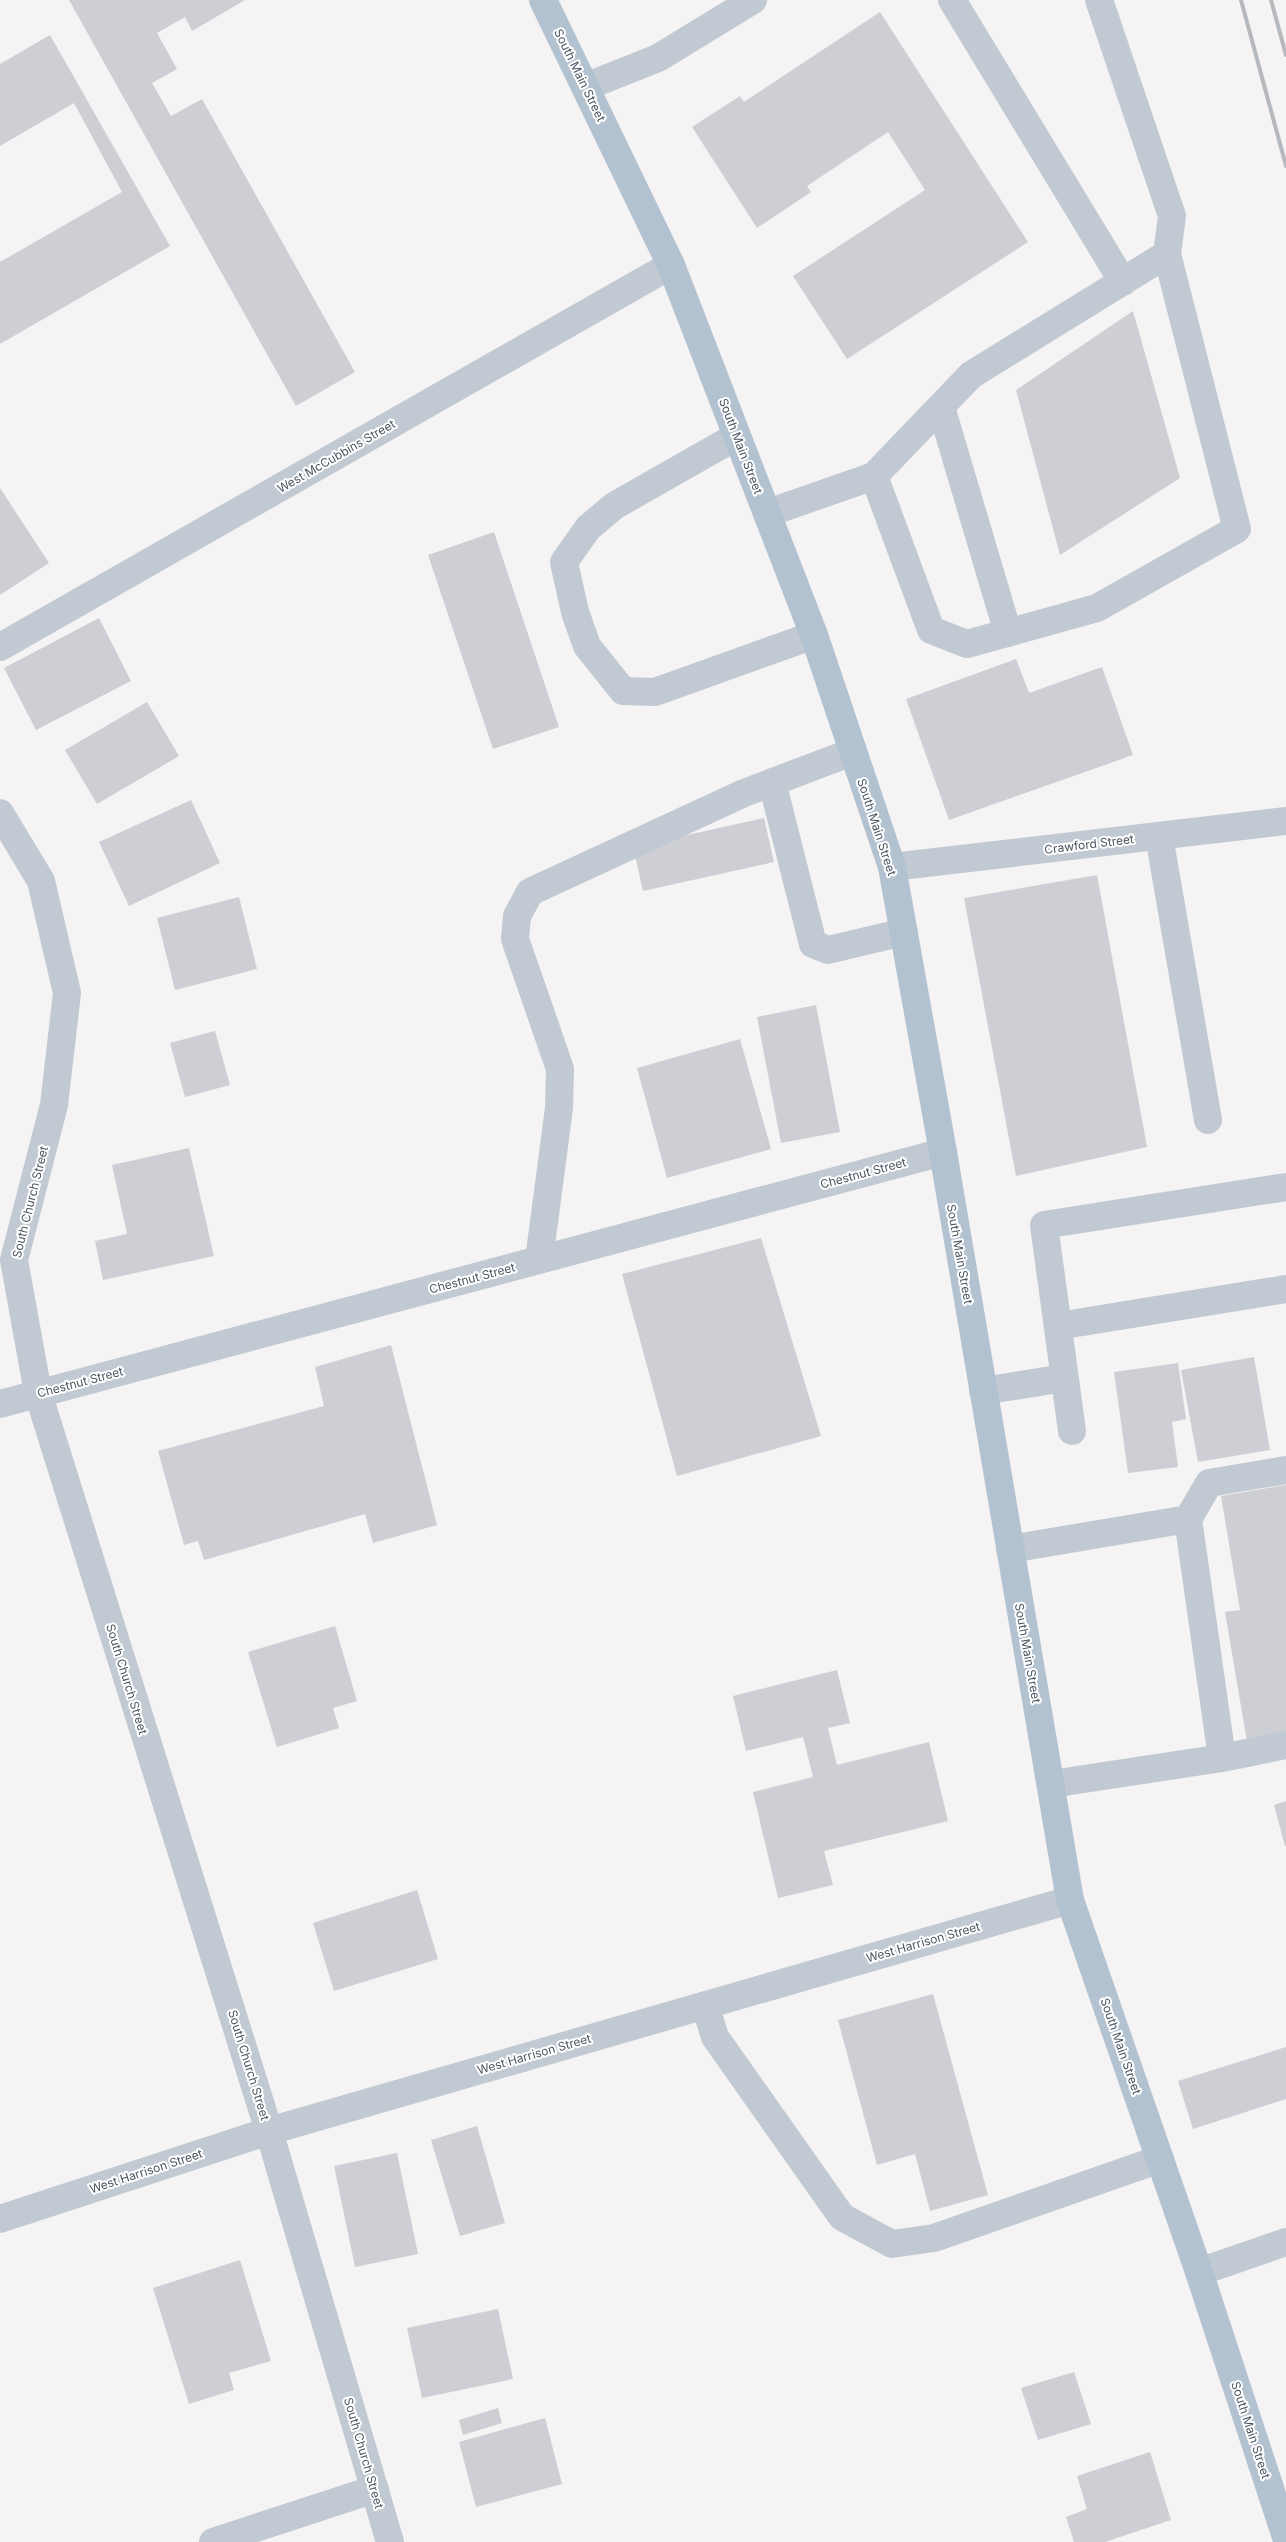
<svg xmlns="http://www.w3.org/2000/svg" width="1286" height="2542" font-family="Inter,sans-serif">
<style>
.building{fill:#cdcfd5}
.lines{fill:none;stroke-linecap:round;stroke-linejoin:round}
.minor{stroke:#c1cad2;stroke-width:28}
.major{stroke:#b3c2d1;stroke-width:28}
.rail{stroke:#b5b8bd;stroke-width:4}
.labels{text-anchor:middle;dominant-baseline:central;stroke-width:4;stroke-linejoin:round;paint-order:stroke}
.street-label{font-size:12px;fill:#4a5661;stroke:#fff}
</style>
<rect width="100%" height="100%" fill="#f5f3f3"/>
<path class="building" d="M69,0H245L192,31L185,17L157,33L177,69L152,83L171,116L202,99L355,372L296,406Z
M880,12L1028,242L847,359L793,276L925,190L888,132L807,186L811,192L757,228L692,127L740,96L744,102Z
M50,35L170,246L0,344V262L122,192L74,103L0,146V64Z
M1133,311L1180,478L1060,555L1016,390Z
M0,488L49,563L0,595Z
M494,532L559,727L493,749L428,555Z
M99,618L131,681L36,730L4,668Z
M1016,659L1029,693L1102,667L1133,755L949,820L906,699Z
M147,702L179,756L97,804L65,750Z
M191,800L220,863L129,906L99,842Z
M764,818L774,862L643,891L633,847Z
M1097,875L1147,1147L1016,1176L964,898Z
M239,897L257,969L175,990L157,918Z
M816,1005L840,1132L781,1143L757,1017Z
M215,1031L230,1085L185,1097L170,1043Z
M740,1039L771,1149L667,1178L637,1068Z
M189,1148L214,1256L103,1280L95,1241L127,1234L112,1165Z
M761,1238L821,1436L677,1476L622,1274Z
M391,1345L437,1525L373,1543L365,1514L204,1560L198,1541L184,1545L158,1451L324,1406L315,1367Z
M1254,1357L1270,1450L1198,1462L1181,1370Z
M1178,1363L1186,1419L1172,1422L1178,1467L1128,1473L1114,1372Z
M1286,1485V1736L1247,1742L1225,1612L1240,1610L1221,1496Z
M335,1626L357,1701L333,1708L339,1728L277,1747L248,1652Z
M837,1670L850,1723L828,1728L837,1765L929,1742L948,1821L824,1851L833,1885L778,1898L753,1792L813,1777L803,1737L746,1751L733,1696Z
M1286,1801V1846H1285L1274,1805Z
M417,1890L438,1959L334,1991L313,1923Z
M933,1994L988,2195L930,2211L915,2154L877,2165L838,2020Z
M1286,2047V2099L1193,2129L1178,2081Z
M477,2126L505,2223L460,2236L431,2140Z
M397,2153L418,2254L355,2267L334,2166Z
M240,2260L271,2361L229,2373L234,2390L189,2404L153,2288Z
M498,2309L513,2379L422,2398L407,2328Z
M1074,2372L1091,2424L1038,2440L1021,2388Z
M498,2408L502,2423L463,2435L459,2420Z
M545,2418L562,2484L476,2507L459,2442Z
M1150,2452L1171,2520L1105,2542H1074L1066,2517L1087,2509L1077,2476Z"/>
<g class="lines">
<path class="minor" d="M952,0L1123,282
M1099,0L1172,216L1167,254
M585,87L658,58L753,0
M941,407L1008,633
M737,436L614,506L588,528L564,562L575,612L587,646L623,691L655,692L814,635
M768,513L874,476L971,375L1167,254L1237,529L1097,608L967,644L931,630L874,476
M0,647L671,265
M772,782L813,944L828,950L904,932
M0,813L41,881L67,993L54,1105L14,1260L38,1393L269,2131L390,2542
M1159,836L1208,1120
M892,867L1286,821
M539,1260L559,1108L560,1069L515,939L517,916L530,892L744,793L852,752
M1058,1326L1286,1289
M983,1391L1064,1378
M0,1404L943,1152
M1072,1431L1044,1225L1286,1187
M1188,1519L1209,1483L1286,1470
M1010,1549L1188,1519L1222,1758L1051,1784
M1222,1758L1286,1745
M705,2005L715,2037L842,2217L892,2244L934,2238L1160,2159
M0,2219L269,2131L1070,1900
M1199,2272L1286,2242
M213,2542L375,2489"/>
<path class="major" d="M543,0L671,265L814,635L892,867L943,1152L1070,1900L1199,2272L1286,2537"/>
<path class="rail" d="M1241,0L1286,166
M1271,0L1286,55"/>
</g>
<g class="labels">
<g class="street-label">
<text transform="translate(580 75) rotate(64)">South Main Street</text>
<text transform="translate(741 446) rotate(69)">South Main Street</text>
<text transform="translate(336 456) rotate(-30)">West McCubbins Street</text>
<text transform="translate(877 827) rotate(72)">South Main Street</text>
<text transform="translate(1089 844) rotate(-7)">Crawford Street</text>
<text transform="translate(863 1173) rotate(-15)">Chestnut Street</text>
<text transform="translate(30 1202) rotate(-76)">South Church Street</text>
<text transform="translate(960 1254) rotate(80)">South Main Street</text>
<text transform="translate(472 1278) rotate(-15)">Chestnut Street</text>
<text transform="translate(80 1382) rotate(-15)">Chestnut Street</text>
<text transform="translate(1028 1653) rotate(80)">South Main Street</text>
<text transform="translate(127 1679) rotate(73)">South Church Street</text>
<text transform="translate(923 1942) rotate(-16)">West Harrison Street</text>
<text transform="translate(1121 2046) rotate(71)">South Main Street</text>
<text transform="translate(534 2054) rotate(-16)">West Harrison Street</text>
<text transform="translate(249 2065) rotate(73)">South Church Street</text>
<text transform="translate(146 2171) rotate(-18)">West Harrison Street</text>
<text transform="translate(1251 2430) rotate(72)">South Main Street</text>
<text transform="translate(364 2453) rotate(74)">South Church Street</text>
</g>
</g>
</svg>
